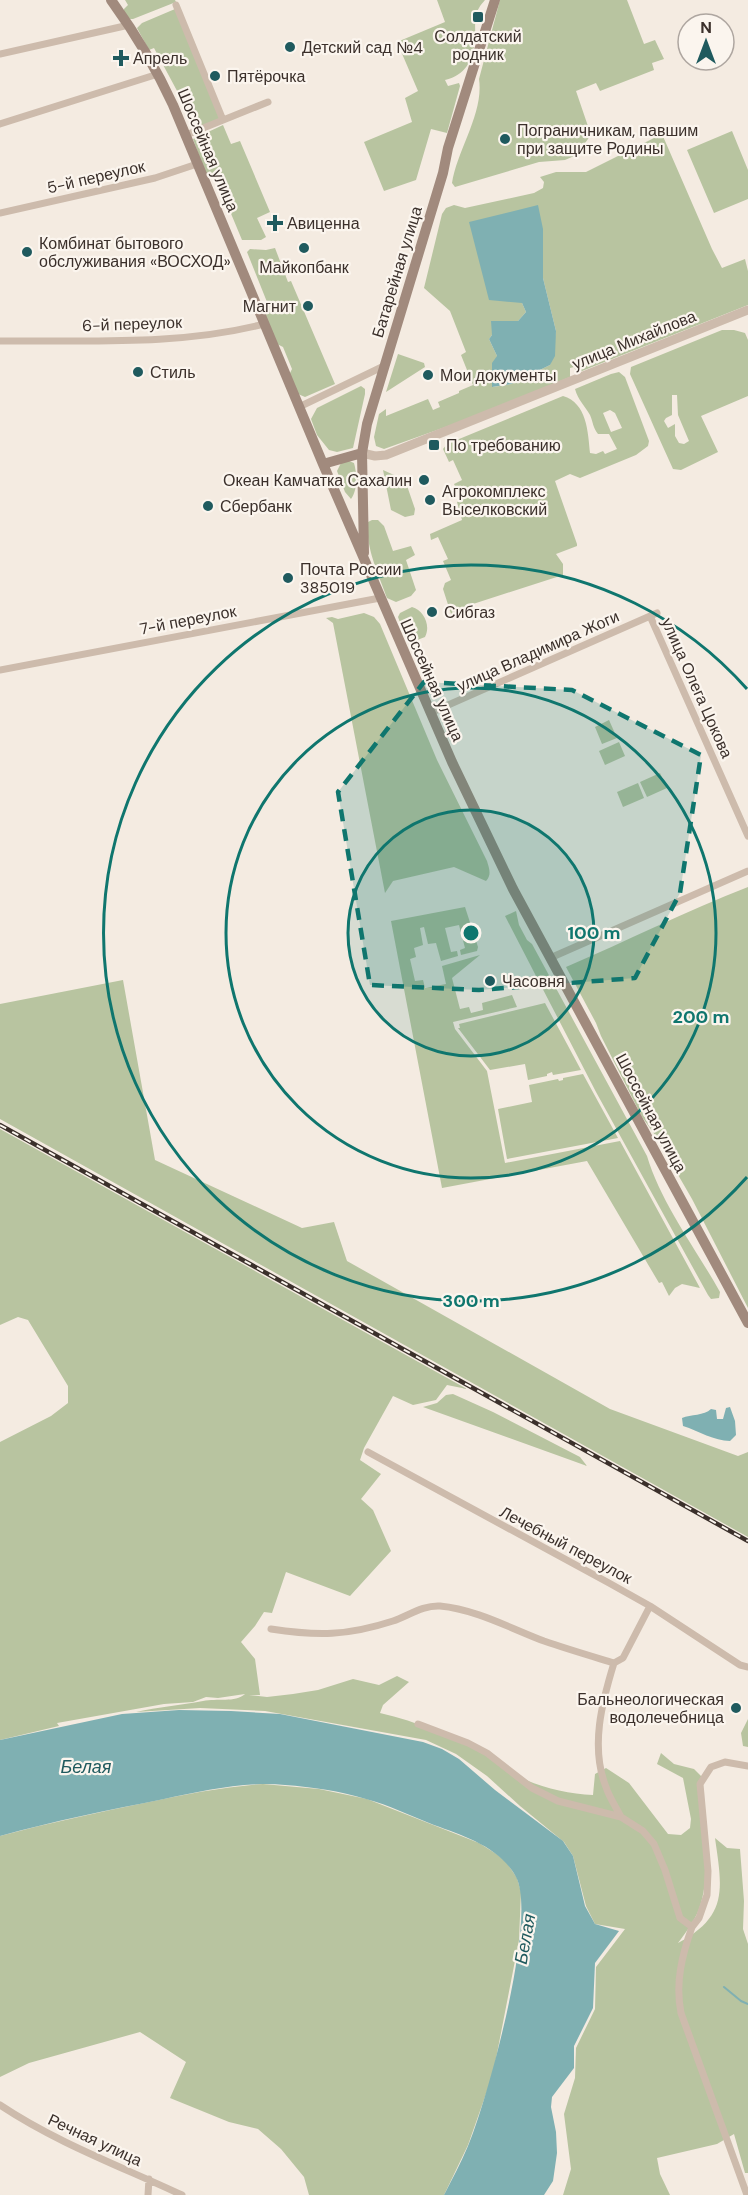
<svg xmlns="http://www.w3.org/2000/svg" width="748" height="2195" font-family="'DM Sans',sans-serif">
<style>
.green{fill:#b8c4a0;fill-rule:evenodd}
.water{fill:#7fb0b2}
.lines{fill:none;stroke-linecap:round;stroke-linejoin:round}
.stream{stroke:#7fb0b2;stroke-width:2}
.minor{stroke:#cdbbac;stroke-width:7}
.tertiary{stroke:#cdbbac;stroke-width:9}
.secondary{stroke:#a18a7d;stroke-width:10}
.rail-casing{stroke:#3b302b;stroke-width:4.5}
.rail{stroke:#fbf5ee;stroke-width:2;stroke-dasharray:7;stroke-linecap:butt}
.marked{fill:#0f766e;fill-opacity:0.2;stroke:#0f766e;stroke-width:4.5;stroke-dasharray:12 8;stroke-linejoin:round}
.ring{fill:none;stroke:#0f766e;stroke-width:3}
.poi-dot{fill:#1f5a5e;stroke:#fbf5ee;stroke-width:2}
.labels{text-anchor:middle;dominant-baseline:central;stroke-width:4.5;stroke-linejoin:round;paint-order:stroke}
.poi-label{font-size:16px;fill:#3b302b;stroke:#fbf5ee;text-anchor:start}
.street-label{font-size:16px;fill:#3b302b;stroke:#fbf5ee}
.water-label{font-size:18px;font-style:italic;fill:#1f5a5e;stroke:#fbf5ee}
.centre{fill:#0f766e;stroke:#fbf5ee;stroke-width:3}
.ring-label{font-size:18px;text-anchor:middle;font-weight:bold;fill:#0f766e;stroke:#fbf5ee;stroke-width:4.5;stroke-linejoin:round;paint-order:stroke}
</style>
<rect width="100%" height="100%" fill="#f4ebe1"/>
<path class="green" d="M125,0H175L176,2L133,19H130L124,13V9L128,5Z
M437,0H485C483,3 480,5 479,8C473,17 476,30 475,41C472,61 466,75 445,80L448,86L459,83L460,86L447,133L431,129L416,180L384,191L364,142L412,122L405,98L418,91L397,42L445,22Z
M500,0H627L644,44L655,40L664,59L652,63L654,70L600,91L596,83L576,91L591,135L585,143L588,150L565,160L539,162L455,187L452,183C457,150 484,113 479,79Z
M175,9L220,119L197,128L154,48L149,50L137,28L142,23Z
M223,125L231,144L240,141L270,212L257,218L266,237L261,240H242L217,180L206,175L193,139Z
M732,131L748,170V199L714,213L687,150Z
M662,134L712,249L722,268L745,259L748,271V305L577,373L574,367L570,368V377L465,420L384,449L376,446L374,437L379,414L386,409V416L428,399L433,410L440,407L438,402L459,393V391L473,385L461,355L466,352L450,311L424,288L442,214L446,208L454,205L465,208L534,193L543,188L544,182L540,177L556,172H586ZM543,229V278L556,331L550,365L511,384L493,387L497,356L489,339L492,335V321H518L526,312L522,303Z
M275,248L288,282L291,281L335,384L305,397L298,394L289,375L292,369L283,347L277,344L264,315L269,307L247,252L250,249L266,250Z
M722,330H734L745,333L748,340V396L701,416L718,452L681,470L673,469L630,374L631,367ZM672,395H677L678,415L689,441L684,444L679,443L675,436V424L668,428L664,421L666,418L672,415Z
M398,354L424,363L425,367L386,392Z
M619,372L625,377L649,441L648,446L636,455L580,478L570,474L555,481L577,544V546L556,554L563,564V575L473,604L452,617L443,589L445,583L451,580L443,561L448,559L438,537L431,540L430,534L462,520L457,502L461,500L454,484L462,480L453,460L449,462L443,449L447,444L563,396C587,403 588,432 590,453L596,454L603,451L605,454L617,449L609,434H598C593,428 593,422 590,415C585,406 578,400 575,389L611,374ZM610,410L615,413L622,428L611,432L603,413Z
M361,386L365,389V394L353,448L337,452L329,450L317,435L311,419L317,408Z
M349,461L354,463C357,474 358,489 351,499L345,492L337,471L341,463Z
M383,470L405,480L415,509L414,515L405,517L391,510Z
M372,520H378L384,526L393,551L411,546L415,555L406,560L416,590L411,596L396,602L387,598C379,575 365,547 368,522Z
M412,607C424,610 431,626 425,637L412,642L406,639L398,617L400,613Z
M364,613L374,617L380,624L437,760L487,861C489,868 492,875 486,881L454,867L393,881L385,893L333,623L326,618L332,617L338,619Z
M609,720L617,738L602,744L595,727Z
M619,742L625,756L605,765L599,751Z
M660,773L667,788L647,797L640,782Z
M638,783L644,798L623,807L617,792Z
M748,887V1308L692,1199L655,1135L642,1117L601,1036L596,1023L566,967C627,941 686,911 748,887Z
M465,907L478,947L477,951L461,955L460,950L465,948L459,925L445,928L451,952L457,951L458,956L441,961L436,943L428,944L424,927L420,928L423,945L414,948L416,957L410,959L415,981L423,980L425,988L446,984L442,966L480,955L452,978L460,1009L469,1007L471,1013L483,1010L482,1003L512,995L517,1007L453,1022L455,1029L487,1071L505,1163L620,1141L700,1288L682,1284L675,1288L669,1296L662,1282L659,1283L587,1161L442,1188L391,921Z
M516,911L519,925L527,940L532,944L647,1156C661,1203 696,1249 720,1292L719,1298L711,1299L708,1295L596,1092L505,916Z
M123,980L155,1160L302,1228L334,1222L347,1261L610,1409L738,1456L748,1452V1537L0,1119V1004Z
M545,1003L581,1070L553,1075L552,1072L547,1074V1076L528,1080L525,1064L490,1070L458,1028H460L459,1024Z
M583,1074L618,1138L507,1159L498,1109L532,1102L529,1085L558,1079L559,1081L563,1080V1078Z
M0,1129L467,1389L447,1385L436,1400L413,1405L393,1396L364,1448L360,1460L381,1474L361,1499L373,1510L391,1551L350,1596L286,1572L272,1613L264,1612L255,1626L241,1642L255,1659L260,1695H249L267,1697L293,1694L318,1690L353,1679L379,1685L397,1676L409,1682L383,1705L380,1713C417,1721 454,1738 487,1756C500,1763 513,1773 526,1780C547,1789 571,1794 593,1795L595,1774L606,1768L629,1783L668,1834L681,1835L690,1828L691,1819L683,1778L657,1764L661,1753L674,1764L694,1769L702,1777C703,1812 711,1870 701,1903C697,1918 687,1931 678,1943C729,1916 722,1888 715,1838L727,1848L740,1849L744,1901L743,1929L748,1944V2173H745L734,2134L717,2144L657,2158L660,2174L670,2195H563L571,2169L564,2114L575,2078L576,2048L595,2009L596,1967L625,1929L595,1924L586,1906L573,1856L564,1842L520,1806L487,1776L456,1754L426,1740L265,1711L200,1708L136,1712C158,1707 181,1705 203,1701C217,1698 235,1703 245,1694L218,1698L206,1697L193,1702L164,1704L57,1723L59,1726L0,1740V1442L51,1416L68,1403V1386L28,1320L18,1317L0,1325Z
M453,1394L493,1412L580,1457L587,1466L423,1407L437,1403L446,1395Z
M748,1719V1747L743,1746L741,1733Z
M263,1784L319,1789L367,1799L479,1843L498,1855L507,1863L517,1878L521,1892L519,1940L493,2074L468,2145L444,2195H309L304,2177L281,2149L258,2129L229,2122L170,2098L186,2062L140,2032L29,2063L0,2077V1836C49,1823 99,1812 149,1802C187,1794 225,1787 263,1784Z"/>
<path class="water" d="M538,205L543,229V278L556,331L555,356L550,365L511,384L492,387V363L497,356L489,339L492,335L491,321H518L526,312L522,303L489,300L469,222Z
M730,1407L735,1421L736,1435L730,1441C714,1441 699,1431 683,1426L682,1418C691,1414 704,1416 711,1409L716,1410L717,1419H723L726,1408Z
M179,1710L231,1711L280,1714L423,1742L442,1749L459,1759L495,1790L563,1841L573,1856L585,1906L595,1924L619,1931L595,1963L593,2008L574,2046V2068L552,2097L551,2107L556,2132L557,2153L553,2181L544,2195H444C452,2179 461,2163 468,2146C487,2101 538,1918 516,1877C500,1847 464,1836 434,1825C411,1816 389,1805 366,1799C340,1791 312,1787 285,1785C245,1781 203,1791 164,1799C109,1810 54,1821 0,1836V1740L122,1714Z"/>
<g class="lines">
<path class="stream" d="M724,1987L741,2001L748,2004"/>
<path class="minor" d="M176,5L223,120
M0,54L129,25
M0,124L158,74
M186,135L268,102
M0,213L155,178L197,164
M0,341C87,340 179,346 264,324
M299,407L384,366
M650,616L748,836
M0,670L380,598
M430,713L657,613
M550,958L748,871
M368,1452L609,1583L650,1606L740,1665L748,1667
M271,1629C317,1636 347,1636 393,1621C408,1616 423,1605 440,1606C475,1609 512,1629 544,1641C567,1649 591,1656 614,1663
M418,1724L468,1743L487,1753L532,1788L558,1801L621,1817L643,1831L654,1844L665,1870L680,1918L692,1927L699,1918L707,1895L708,1871L700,1784L711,1767L725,1762L748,1766
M621,1817C616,1807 609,1797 606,1787C590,1747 602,1702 614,1663L623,1658L650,1606
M692,1927C682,1955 675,1983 681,2013L747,2195
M0,2105C57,2143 120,2166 182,2195
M148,2195L149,2179"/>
<path class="tertiary" d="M362,453L375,456L386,455L748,310"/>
<path class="secondary" d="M111,0C135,33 156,68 173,105L323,464L452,762L513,889L748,1323
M323,464L362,453
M364,553L362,453L367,424L443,173L448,148L495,0"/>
<defs>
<path id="rail" d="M0,1125L748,1541"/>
</defs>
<use href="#rail" class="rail-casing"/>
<use href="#rail" class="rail"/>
</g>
<path class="marked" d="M424,682L572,690L701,755L680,893L635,978L479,990L370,985L338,792Z"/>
<circle cx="471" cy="933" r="123" fill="#0f766e" fill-opacity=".12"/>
<g class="ring">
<circle cx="471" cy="933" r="123"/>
<circle cx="471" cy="933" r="245"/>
<path d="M747 1177A368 368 0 1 1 747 689"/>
</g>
<g class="poi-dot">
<rect x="472" y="11" width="12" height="12" rx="3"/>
<circle cx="290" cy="47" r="6"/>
<path d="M118 49h6v6h6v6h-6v6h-6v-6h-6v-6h6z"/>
<circle cx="215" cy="76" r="6"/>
<circle cx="505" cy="139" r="6"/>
<path d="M272 214h6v6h6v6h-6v6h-6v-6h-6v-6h6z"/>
<circle cx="304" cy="248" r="6"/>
<circle cx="27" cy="252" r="6"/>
<circle cx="308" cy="306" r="6"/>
<circle cx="138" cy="372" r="6"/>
<circle cx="428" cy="375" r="6"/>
<rect x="428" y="439" width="12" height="12" rx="3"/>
<circle cx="424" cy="480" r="6"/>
<circle cx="430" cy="500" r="6"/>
<circle cx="208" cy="506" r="6"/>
<circle cx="288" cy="578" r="6"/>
<circle cx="432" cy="612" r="6"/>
<circle cx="490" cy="981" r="6"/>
<circle cx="736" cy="1708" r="6"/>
</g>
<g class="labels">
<g class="poi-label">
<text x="478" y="36" text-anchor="middle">Солдатский<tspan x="478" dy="18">родник</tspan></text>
<text x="302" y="47">Детский сад №4</text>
<text x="133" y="58">Апрель</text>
<text x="227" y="76">Пятёрочка</text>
<text x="517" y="130">Пограничникам, павшим<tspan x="517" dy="18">при защите Родины</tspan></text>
<text x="287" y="223">Авиценна</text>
<text x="39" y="243">Комбинат бытового<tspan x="39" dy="18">обслуживания «ВОСХОД»</tspan></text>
<text x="304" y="267" text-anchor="middle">Майкопбанк</text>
<text x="296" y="306" text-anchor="end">Магнит</text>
<text x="150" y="372">Стиль</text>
<text x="440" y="375">Мои документы</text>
<text x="446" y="445">По требованию</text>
<text x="412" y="480" text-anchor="end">Океан Камчатка Сахалин</text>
<text x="442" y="491">Агрокомплекс<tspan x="442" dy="18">Выселковский</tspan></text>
<text x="220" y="506">Сбербанк</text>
<text x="300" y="569">Почта России<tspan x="300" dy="18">385019</tspan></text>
<text x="444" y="612">Сибгаз</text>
<text x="502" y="981">Часовня</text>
<text x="724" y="1699" text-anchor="end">Бальнеологическая<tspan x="724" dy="18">водолечебница</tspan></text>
</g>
<g class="street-label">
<text transform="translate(208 150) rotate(67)">Шоссейная улица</text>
<text transform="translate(96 177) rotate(-13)">5-й переулок</text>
<text transform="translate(397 272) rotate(-73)">Батарейная улица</text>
<text transform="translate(132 324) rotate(-2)">6-й переулок</text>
<text transform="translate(634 340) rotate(-22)">улица Михайлова</text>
<text transform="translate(188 620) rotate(-11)">7-й переулок</text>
<text transform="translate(538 651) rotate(-24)">улица Владимира Жоги</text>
<text transform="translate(432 680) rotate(66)">Шоссейная улица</text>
<text transform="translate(697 688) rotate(66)">улица Олега Цокова</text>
<text transform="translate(651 1113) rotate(62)">Шоссейная улица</text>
<text transform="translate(566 1545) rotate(28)">Лечебный переулок</text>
<text transform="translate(95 2140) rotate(25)">Речная улица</text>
</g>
<g class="water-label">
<text x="86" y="1767">Белая</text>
<text transform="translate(525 1939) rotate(-80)">Белая</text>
</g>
</g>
<circle cx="471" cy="933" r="9" class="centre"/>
<g class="ring-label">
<text x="594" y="939">100 m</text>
<text x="701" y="1023">200 m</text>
<text x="471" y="1307">300 m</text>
</g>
<g transform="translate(706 42)"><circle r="28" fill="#fbf5ee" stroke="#aea6a0" stroke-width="1.5"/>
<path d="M0-4.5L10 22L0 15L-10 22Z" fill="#1f5a5e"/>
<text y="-9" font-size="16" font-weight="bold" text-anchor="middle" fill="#3b302b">N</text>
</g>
</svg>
